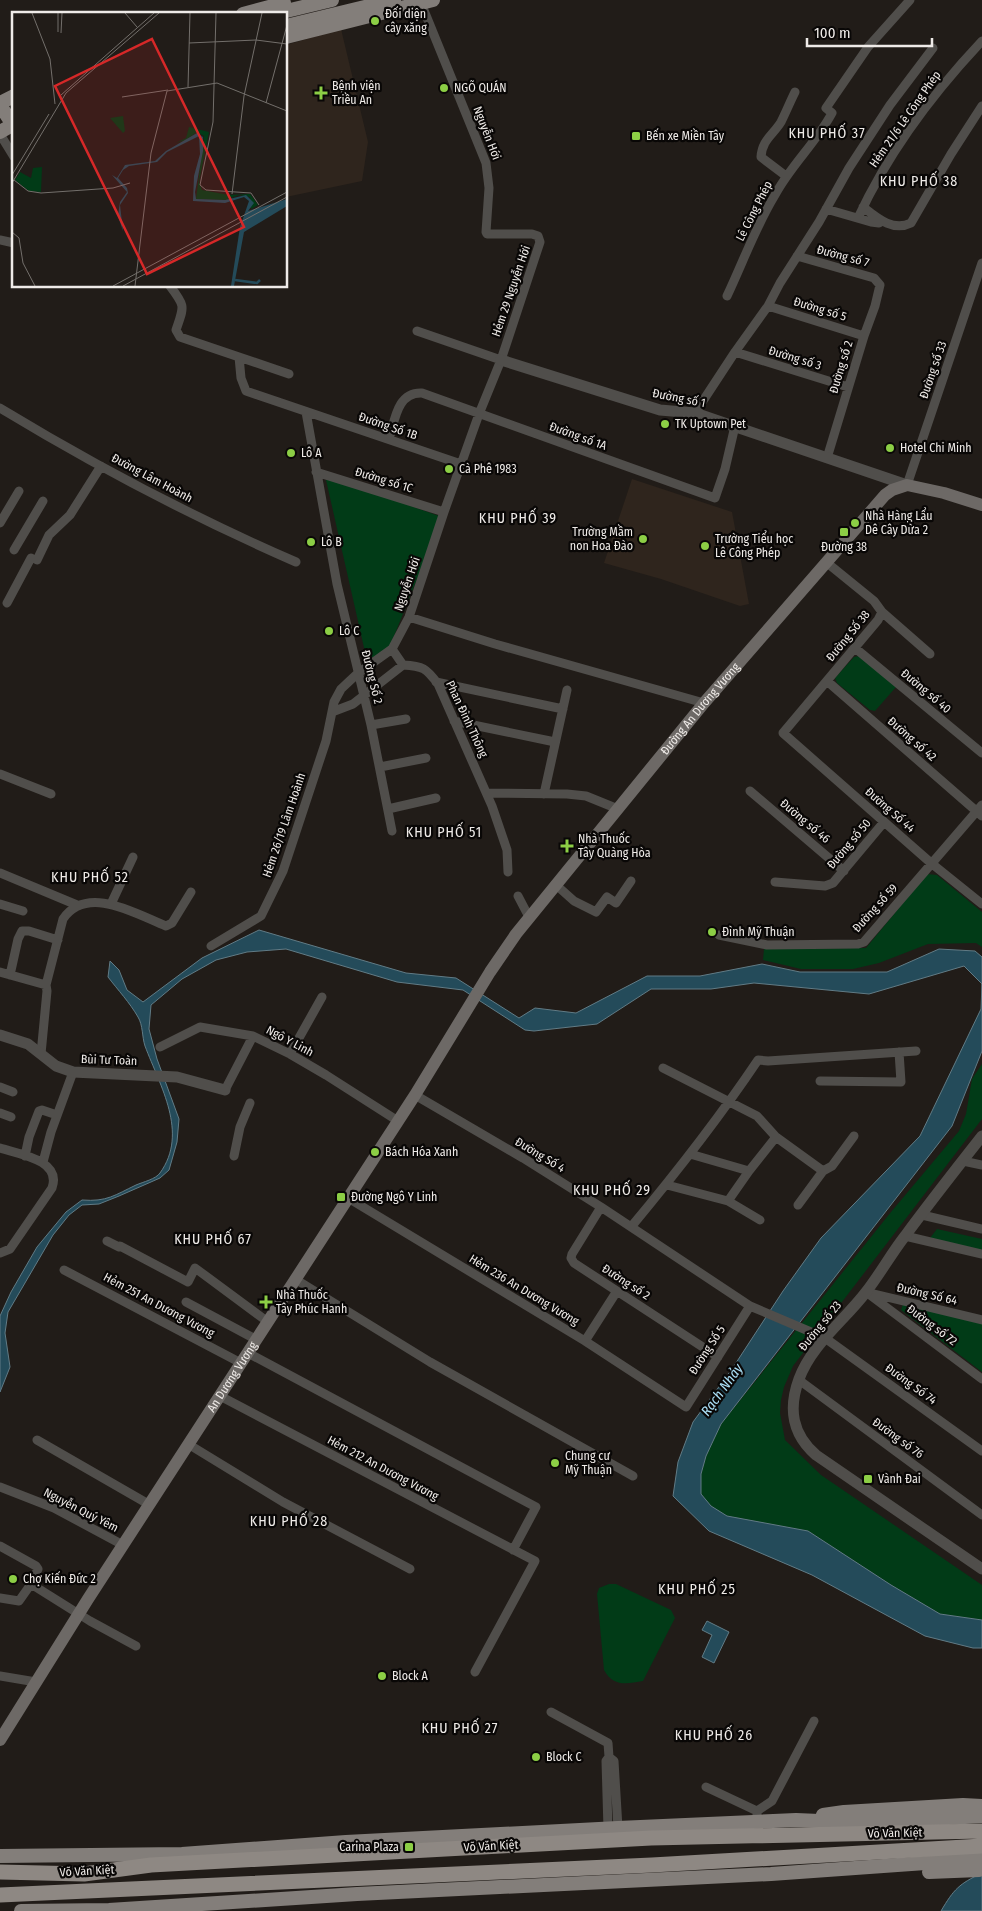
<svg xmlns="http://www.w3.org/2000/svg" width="982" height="1911" font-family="'Fira Sans Condensed',sans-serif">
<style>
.built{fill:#2f251d}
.green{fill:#013b17}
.water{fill:#244b5a;stroke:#617b85}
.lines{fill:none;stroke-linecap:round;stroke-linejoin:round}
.minor{stroke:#504e4b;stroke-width:9}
.tertiary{stroke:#504e4b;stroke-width:11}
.secondary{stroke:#6d6966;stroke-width:12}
.primary{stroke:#837e7a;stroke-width:14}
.trunk{stroke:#8e8883;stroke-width:15}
.poi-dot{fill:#8cce45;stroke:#090706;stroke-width:2}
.labels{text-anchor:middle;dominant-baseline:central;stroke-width:4.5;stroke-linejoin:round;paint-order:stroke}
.poi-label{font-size:12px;fill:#efebe8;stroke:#090706;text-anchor:start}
.street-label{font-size:12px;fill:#efebe8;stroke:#090706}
.neighbourhood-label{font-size:14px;letter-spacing:1px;fill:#efebe8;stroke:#090706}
.water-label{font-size:14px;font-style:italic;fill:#ace1f8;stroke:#090706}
.inset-river{fill:none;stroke:#244b5a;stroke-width:2.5}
.inset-road{fill:none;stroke:#736f6b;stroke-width:1}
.view{fill:#d62828;fill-opacity:0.15;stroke:#d62828;stroke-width:2.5}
.inset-edge{fill:none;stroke:#efebe8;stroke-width:2.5}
</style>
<rect width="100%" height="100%" fill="#211c18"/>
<path class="built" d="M341,29L368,142L362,181L286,197V45Z
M632,479L732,512L749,604L740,606L661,579L604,563Z"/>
<path class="green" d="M329,477L439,516L440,522L390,646L376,657H370L365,652L326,480Z
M859,656L896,687L875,711L870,710L837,683L835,678L854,657Z
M927,874L937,875L982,912V947L976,943L928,944L879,963L853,969H801L763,960L764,949L866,948Z
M982,1064V1119L793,1366L784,1387L781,1400L780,1413L785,1440L821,1475L982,1585V1620L940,1614L891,1585L808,1531L727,1516L711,1506L701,1494V1474L706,1456L721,1424L891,1212L959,1131L966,1114L972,1079Z
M937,1229L982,1239V1250L930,1238Z
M903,1304L982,1324V1372L901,1310Z
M609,1584H616L671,1610L675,1618L643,1681C627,1684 613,1687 604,1670L597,1594L599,1588Z"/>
<path class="water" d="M259,930L406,973L456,978L519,1018L535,1008L576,1013L647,976H700L762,964L800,972H887L939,949L975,951L982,957V1051L952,1126L721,1424L706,1456L701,1474V1494L711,1506L727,1516L808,1531L891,1585L940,1614L982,1620V1648H973L925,1636L812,1575L709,1531L673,1496L678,1462L693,1422L732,1369L783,1291L821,1238L920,1136L981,1009L982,984L964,966L869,994L754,983L711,989H651L597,1024L534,1031L525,1030L463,990L397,982L286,949L247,952L216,960L182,979L151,1005L149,1029L157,1059L179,1119L177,1142L169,1170L160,1178L119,1196L99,1204L82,1205L69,1215L53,1235L8,1312L5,1333L10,1367L0,1392V1316L11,1292L37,1247L66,1212L82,1200C107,1202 115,1195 136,1185C143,1182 156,1179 160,1173C189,1133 160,1086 145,1046C142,1037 143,1025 138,1017C130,1003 118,990 108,977L110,961L119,970L127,990L143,1002L202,958Z
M707,1621L729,1632L714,1663L702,1657L712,1635L702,1630Z
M982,1873V1911H941C954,1889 959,1884 982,1873Z"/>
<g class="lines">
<path class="minor" d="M0,134L14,157
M786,176L761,157C762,140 773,135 781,122C786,112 790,102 795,92
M863,207C877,218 893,232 911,223L951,154L982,106
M826,209L871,222L879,223L882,221
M858,218C888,153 933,93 982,41
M0,240L14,243
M797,256L874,278L880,285L875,306L864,336L827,458
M170,286C186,307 184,306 176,330L180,337L239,357L241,378L246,391L461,464
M727,296C743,262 756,226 775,195C791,165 816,143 832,113L826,108L868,47L910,0
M768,306L864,336
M417,331L501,360
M735,352L848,387
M239,357L289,374
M0,408C94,465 195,518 296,562
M306,412L337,584L371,725L392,831
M695,413L735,352L768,306L780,283L819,222L849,168L890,105L933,48
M389,439C395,420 397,392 422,393L715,498L725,469L735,426
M316,472L444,512
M907,485L982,263
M0,523L19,491
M14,550L43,501
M37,560L49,535L70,515L101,466
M826,562L874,601L882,612L930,654
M7,603L31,558
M882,612L878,620L783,733L931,863L982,904
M409,617L495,644L704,703
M855,648L982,753
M392,649L403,665C423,666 426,668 438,684L492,806L507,850L508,872
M827,681L982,816
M436,682L563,709
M332,712L353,704L403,665
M454,721L555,742
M371,725L406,719
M380,767L426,758
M0,774L51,794
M750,791L844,871
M488,793L567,794L586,796L618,809
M544,794L567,690
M388,809L436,798
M0,873L77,905
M775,882L825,886L833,883L884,822
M555,884L574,901L596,912L607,897L616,903L631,881
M518,896L529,917
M0,904L23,911
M111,904L133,857
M719,935L767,945L858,944L864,942L982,805
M211,946L261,916L283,871L326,741L334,702L341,689L357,674L392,649L409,617L444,512L479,414L501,360L540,242L538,236L532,234H487L486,232L489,188L486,163L421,3
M0,972L46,985
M10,975L18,939L22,931H29L58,940
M160,1047L200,1027L253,1036L290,1054L326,1075L398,1121
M41,1054L47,991L46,985L63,919C87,884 136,914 166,926L172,923L191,892
M290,1054L322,997
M663,1068L757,1116L776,1137L823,1171
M820,1081L901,1082L899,1052
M0,1087L13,1092
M225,1090L253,1036
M415,1095L523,1158L601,1207L750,1306L825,1338L982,1451
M0,1113L11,1117
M0,1148C19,1154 62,1160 52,1188L10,1249L0,1253
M690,1154L749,1171
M25,1156L29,1137L39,1111L42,1110L57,1115
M234,1156L240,1127L250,1103
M963,1161L982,1165
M43,1162L51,1132L73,1072
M667,1185L728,1201L760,1220
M348,1198L585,1341L686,1407L750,1306
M728,1201L749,1171L776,1137
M798,1205L823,1171L832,1166L854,1136
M601,1207L572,1254L571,1258L574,1263L718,1357
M922,1215L982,1229
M631,1227C676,1173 719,1118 758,1060L768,1061L916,1051
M905,1236L982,1254
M107,1241L119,1247L120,1246L188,1282L195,1268L268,1322
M64,1270L241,1363
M295,1279L430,1362L633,1476
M866,1292L982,1379
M870,1293L982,1320
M186,1302L257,1340
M585,1341L617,1291
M248,1353L536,1507L513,1550
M799,1380L982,1515
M220,1396L535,1561L475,1672
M37,1440L150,1505
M188,1444L283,1502L410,1569
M0,1487L54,1508L123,1545
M0,1546L36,1566L38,1569L31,1584L19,1601L0,1598
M31,1584L90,1621L136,1646
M0,1676L36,1682
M551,1712L608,1743L609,1757
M706,1787L757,1811V1817
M757,1811L772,1801L814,1721
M608,1829L606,1761L609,1757L614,1761L618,1828"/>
<path class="tertiary" d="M501,360L660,410L695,413L907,485
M0,1035L28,1044L56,1066L73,1072L177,1077L225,1090
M982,1136C956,1169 930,1202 905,1236C891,1254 880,1274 866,1292C844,1321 812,1344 799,1379C788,1409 792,1434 816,1455L982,1569"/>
<path class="secondary" id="s1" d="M0,1740L88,1599L415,1095L490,972L516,934L704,703L885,495L892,490L907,485L944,493L982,505"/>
<path class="primary" d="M243,14L284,3
M274,14L332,0
M286,26L394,0
M286,37L433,0
M0,103L14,96
M0,105L13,125
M0,132L14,124
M823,1815L844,1812L963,1805L982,1806
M0,1856L182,1854L346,1842L618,1828L796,1820L866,1823L982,1816
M929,1872L979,1870L982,1868
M21,1911L109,1910L357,1894L771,1874L982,1859"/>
<path class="trunk" d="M0,1872L84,1874L151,1865L651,1838L982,1831
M0,1895L652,1865L982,1846"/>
</g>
<g class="poi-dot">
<circle cx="375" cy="21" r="5"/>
<circle cx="444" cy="88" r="5"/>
<path d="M318.5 85.5h5v5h5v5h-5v5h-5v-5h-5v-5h5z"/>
<rect x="631" y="131" width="10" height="10" rx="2.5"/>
<circle cx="665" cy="424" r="5"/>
<circle cx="890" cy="448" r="5"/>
<circle cx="291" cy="453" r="5"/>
<circle cx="449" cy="469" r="5"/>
<circle cx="855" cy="523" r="5"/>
<rect x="839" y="527" width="10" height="10" rx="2.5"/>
<circle cx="643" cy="539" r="5"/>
<circle cx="311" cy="542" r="5"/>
<circle cx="705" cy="546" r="5"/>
<circle cx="329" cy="631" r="5"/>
<path d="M564.5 838.5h5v5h5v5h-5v5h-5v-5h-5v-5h5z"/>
<circle cx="712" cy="932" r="5"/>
<circle cx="375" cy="1152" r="5"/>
<rect x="336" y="1192" width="10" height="10" rx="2.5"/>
<path d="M263.5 1294.5h5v5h5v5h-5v5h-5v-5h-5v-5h5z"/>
<circle cx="555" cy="1463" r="5"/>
<rect x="863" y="1474" width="10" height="10" rx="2.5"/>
<circle cx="13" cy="1579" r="5"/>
<circle cx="382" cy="1676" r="5"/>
<circle cx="536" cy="1757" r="5"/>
<rect x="404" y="1842" width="10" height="10" rx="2.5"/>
</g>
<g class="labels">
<g class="poi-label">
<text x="385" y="14">Đối diện<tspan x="385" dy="14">cây xăng</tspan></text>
<text x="332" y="86">Bệnh viện<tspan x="332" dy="14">Triều An</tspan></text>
<text x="454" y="88">NGÕ QUÁN</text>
<text x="646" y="136">Bến xe Miền Tây</text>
<text x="675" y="424">TK Uptown Pet</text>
<text x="900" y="448">Hotel Chi Minh</text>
<text x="301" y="453">Lô A</text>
<text x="459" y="469">Cà Phê 1983</text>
<text x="865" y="516">Nhà Hàng Lẩu<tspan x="865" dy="14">Dê Cây Dừa 2</tspan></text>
<text x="633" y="532" text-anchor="end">Trường Mầm<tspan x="633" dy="14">non Hoa Đào</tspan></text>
<text x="715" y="539">Trường Tiểu học<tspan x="715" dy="14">Lê Công Phép</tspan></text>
<text x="321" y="542">Lô B</text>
<text x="844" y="547" text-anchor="middle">Đường 38</text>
<text x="339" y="631">Lô C</text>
<text x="578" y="839">Nhà Thuốc<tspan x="578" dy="14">Tây Quàng Hòa</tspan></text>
<text x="722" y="932">Đình Mỹ Thuận</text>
<text x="385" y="1152">Bách Hóa Xanh</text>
<text x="351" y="1197">Đường Ngô Y Linh</text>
<text x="276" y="1295">Nhà Thuốc<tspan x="276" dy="14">Tây Phúc Hanh</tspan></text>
<text x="565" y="1456">Chung cư<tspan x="565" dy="14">Mỹ Thuận</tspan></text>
<text x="878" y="1479">Vành Đai</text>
<text x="23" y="1579">Chợ Kiến Đức 2</text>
<text x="392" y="1676">Block A</text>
<text x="546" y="1757">Block C</text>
<text x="399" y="1847" text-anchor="end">Carina Plaza</text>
</g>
<g class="street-label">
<text transform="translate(905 119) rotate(-55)">Hẻm 21/6 Lê Công Phép</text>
<text transform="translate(487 133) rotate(69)">Nguyễn Hới</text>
<text transform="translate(754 211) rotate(-63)">Lê Công Phép</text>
<text transform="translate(843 256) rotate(15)">Đường số 7</text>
<text transform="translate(511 291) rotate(-71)">Hẻm 29 Nguyễn Hới</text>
<text transform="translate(820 309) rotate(17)">Đường số 5</text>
<text transform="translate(795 358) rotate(17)">Đường số 3</text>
<text transform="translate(841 367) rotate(-73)">Đường số 2</text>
<text transform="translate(933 370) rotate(-71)">Đường số 33</text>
<text transform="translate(679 398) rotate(11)">Đường số 1</text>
<text transform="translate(388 426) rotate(19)">Đường Số 1B</text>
<text transform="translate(578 436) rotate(20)">Đường số 1A</text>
<text transform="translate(152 478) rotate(28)">Đường Lâm Hoành</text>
<text transform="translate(384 480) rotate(17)">Đường số 1C</text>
<text transform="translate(407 584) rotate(-71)">Nguyễn Hới</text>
<text transform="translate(848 636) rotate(-51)">Đường Số 38</text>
<text transform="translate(372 677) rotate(76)">Đường Số 2</text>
<text transform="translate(926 691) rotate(40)">Đường số 40</text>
<text stroke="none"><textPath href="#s1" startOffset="1248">Đường An Dương Vương</textPath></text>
<text transform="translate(467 719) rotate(65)">Phan Đình Thông</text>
<text transform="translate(912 739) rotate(41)">Đường số 42</text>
<text transform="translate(890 810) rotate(41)">Đường Số 44</text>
<text transform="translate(805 821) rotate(40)">Đường số 46</text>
<text transform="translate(284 825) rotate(-71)">Hẻm 26/19 Lâm Hoành</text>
<text transform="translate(849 844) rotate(-50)">Đường số 50</text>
<text transform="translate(875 908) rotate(-48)">Đường số 59</text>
<text transform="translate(290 1041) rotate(28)">Ngô Y Linh</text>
<text transform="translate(109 1060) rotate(2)">Bùi Tư Toàn</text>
<text transform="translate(540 1155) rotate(31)">Đường Số 4</text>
<text transform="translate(626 1282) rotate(33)">Đường số 2</text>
<text transform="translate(524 1290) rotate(31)">Hẻm 236 An Dương Vương</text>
<text transform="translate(927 1294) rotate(13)">Đường Số 64</text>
<text transform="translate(159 1305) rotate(28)">Hẻm 251 An Dương Vương</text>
<text transform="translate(932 1325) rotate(37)">Đường số 72</text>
<text transform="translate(820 1326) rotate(-51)">Đường số 23</text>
<text transform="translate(707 1350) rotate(-57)">Đường Số 5</text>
<text stroke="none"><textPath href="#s1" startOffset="431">An Dương Vương</textPath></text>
<text transform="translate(911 1384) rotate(36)">Đường Số 74</text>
<text transform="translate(898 1438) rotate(36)">Đường số 76</text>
<text transform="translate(383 1468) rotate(28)">Hẻm 212 An Dương Vương</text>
<text transform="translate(81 1510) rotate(27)">Nguyễn Quý Yêm</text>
<text transform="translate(895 1833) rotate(-1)">Võ Văn Kiệt</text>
<text transform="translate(491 1846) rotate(-3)">Võ Văn Kiệt</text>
<text transform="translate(87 1871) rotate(-3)">Võ Văn Kiệt</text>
</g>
<g class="neighbourhood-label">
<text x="827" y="133">KHU PHỐ 37</text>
<text x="919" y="181">KHU PHỐ 38</text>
<text x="518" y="518">KHU PHỐ 39</text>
<text x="444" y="832">KHU PHỐ 51</text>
<text x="90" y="877">KHU PHỐ 52</text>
<text x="612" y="1190">KHU PHỐ 29</text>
<text x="213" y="1239">KHU PHỐ 67</text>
<text x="289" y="1521">KHU PHỐ 28</text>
<text x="697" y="1589">KHU PHỐ 25</text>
<text x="460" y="1728">KHU PHỐ 27</text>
<text x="714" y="1735">KHU PHỐ 26</text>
</g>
<g class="water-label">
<text transform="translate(722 1390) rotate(-54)">Rạch Nhảy</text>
</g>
</g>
<g transform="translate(12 12)">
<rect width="275" height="275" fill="#211c18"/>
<path d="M111,104L113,119L111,121L98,106ZM177,115L197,120L187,170L190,178L217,183L238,182L246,193L239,197L238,185L227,183L213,188L184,187L192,124L185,120L174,128L164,131L174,126ZM30,155L29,180L17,179L3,168L8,160L19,166L21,156Z" fill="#013b17"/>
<path d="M185,121L191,125V139L183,180L184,187L213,188L234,183L242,191L236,199L275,187V194L232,220L222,274H219L228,215L237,189L232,185L213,191L181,189L182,164L188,142L187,124L155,140L145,150L117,154L111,158L106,166L115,176L116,181L108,193L111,219L106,204L108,190L115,180L100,163L105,166L113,153L143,149L154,139Z" fill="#244b5a"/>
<path class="inset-river" d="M223,268L245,271L248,268"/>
<path class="inset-road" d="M20,1L38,47L43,92M46,1V20M113,1L125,15M204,1L201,110L188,173L194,178L239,181L247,193M49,21L50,1M177,31L244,28L275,32M176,75L178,1M49,83L142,1M110,85L156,78M254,91L275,13M0,163L37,102M2,168L16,179L29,181L101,176L118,171M0,171L54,81L147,1M220,182L232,84L250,1M0,220L7,226L11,251L23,274M101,274L275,180M111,274L275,185M123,274L139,141L155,79L205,71L275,99"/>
<path class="view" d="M140,27L232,215L135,262L43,74Z"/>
<rect width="275" height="275" class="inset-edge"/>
</g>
<path d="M807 38v8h125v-8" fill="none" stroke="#efebe8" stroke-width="2.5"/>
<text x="814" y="38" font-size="15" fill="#efebe8" stroke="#090706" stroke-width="4" paint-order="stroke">100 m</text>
</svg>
